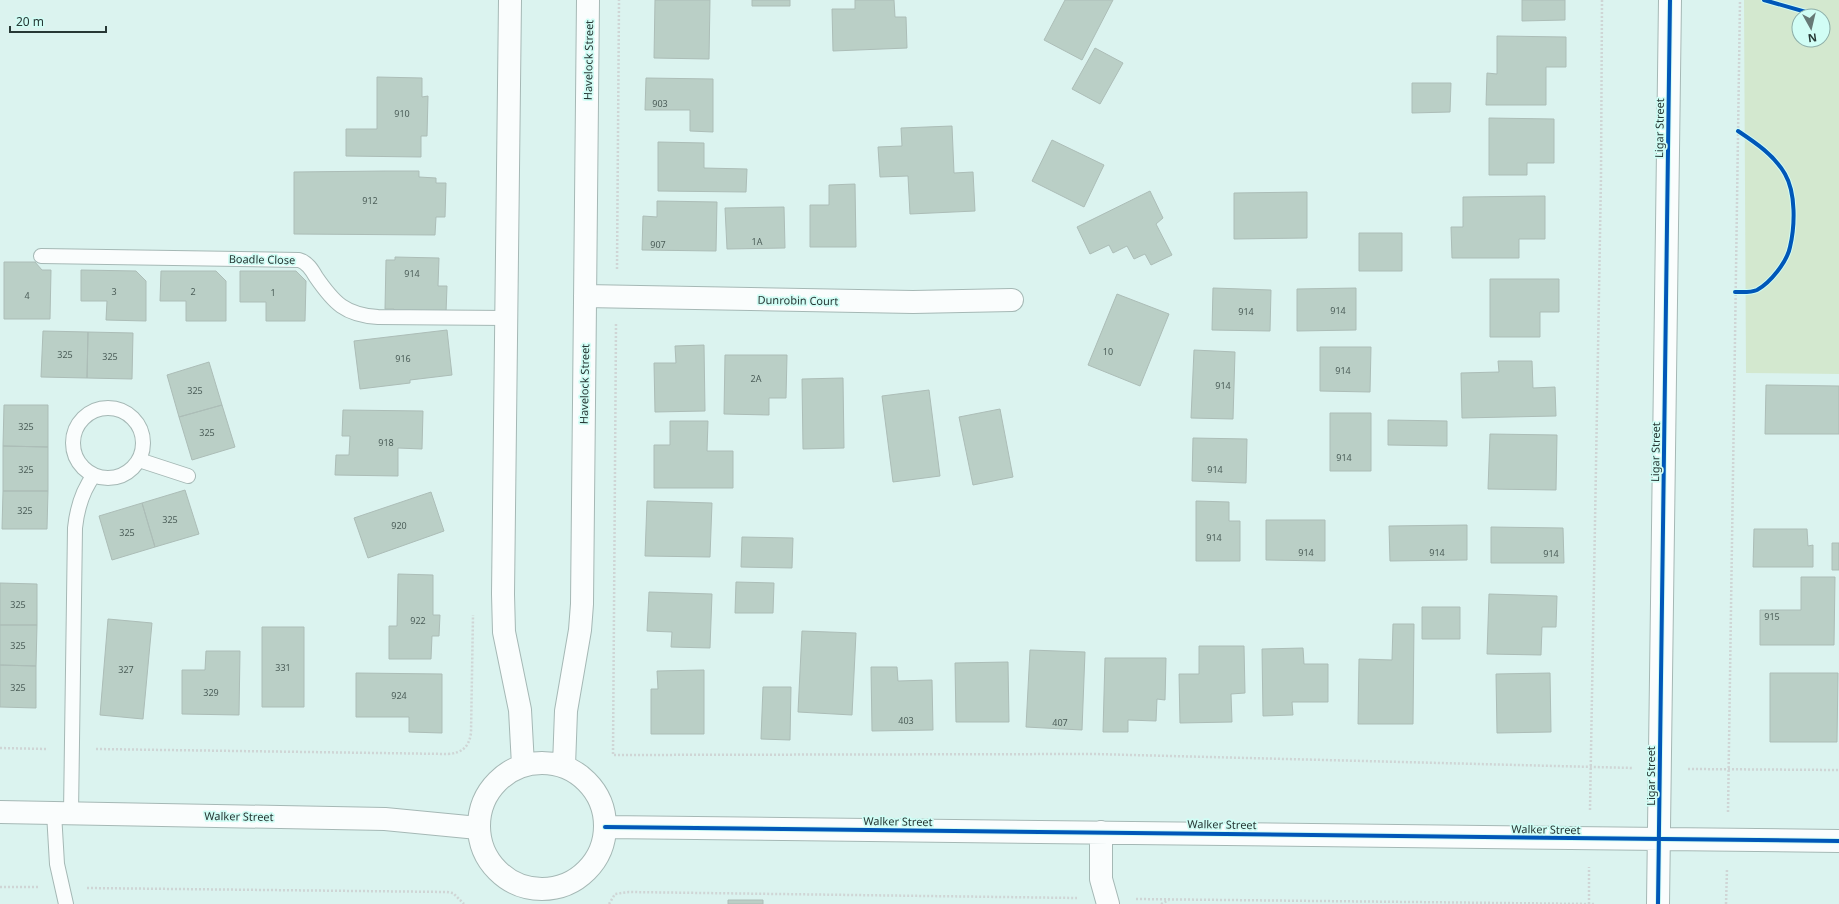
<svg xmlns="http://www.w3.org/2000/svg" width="1839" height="904" font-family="'Noto Sans',sans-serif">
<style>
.green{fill:#d3e8cf;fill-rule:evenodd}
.building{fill:#bacfc6;stroke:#acbdb7}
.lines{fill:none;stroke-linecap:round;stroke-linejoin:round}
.lane-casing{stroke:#a5b8b5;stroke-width:16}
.street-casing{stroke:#a5b8b5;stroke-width:24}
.path{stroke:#cfd5d5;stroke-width:2.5;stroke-dasharray:2 2;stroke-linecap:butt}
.lane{stroke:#fafdfd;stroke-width:14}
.street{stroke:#fafdfd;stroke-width:22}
.cycleway-casing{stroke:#d1fdf5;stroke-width:6}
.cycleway{stroke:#0057b8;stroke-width:4}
.labels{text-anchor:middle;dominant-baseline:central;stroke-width:3.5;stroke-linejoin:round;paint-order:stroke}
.number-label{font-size:9px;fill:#4c5e59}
.street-label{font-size:11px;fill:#273835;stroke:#d1fdf5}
</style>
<rect width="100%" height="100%" fill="#dbf3ef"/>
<path class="green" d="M1744,0H1839V374L1746,373ZM1799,16H1823V40H1799Z"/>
<path class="building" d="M655,0H710L709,59L654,58Z
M752,0H790V6H752Z
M855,0H894L895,17H906L907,48L833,51L832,9H855Z
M1065,0H1113L1082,60L1044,40Z
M1522,0H1565V20L1522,21Z
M1497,36L1566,37V67H1546V105H1486L1487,73L1497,74Z
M1095,48L1123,63L1100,104L1072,89Z
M377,77L422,78V97L428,96L427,136H421V157L346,156V129H377Z
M646,78L713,79V132L690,131V110H645Z
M1412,83H1451L1450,112L1412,113Z
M1489,118L1554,119V163H1527V175H1489Z
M952,126L954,173L973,172L975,211L910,214L908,176L880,177L878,147L902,146L901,128Z
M1052,140L1104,165L1084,207L1032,181Z
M658,142L704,143V168L747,169L746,192L658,191Z
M385,171H419V177L436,178V183H446L445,217H436L435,235L294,234V172Z
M855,184L856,247H810V205H829V185Z
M1150,191L1163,218L1156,224L1172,255L1151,265L1145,254L1134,259L1127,246L1113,253L1109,245L1090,254L1077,227Z
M1307,192V238L1234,239V193Z
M1545,196V239H1519V258H1452L1451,227H1463V197Z
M657,201L717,202L716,251L642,250L643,216L657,217Z
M784,207L785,248L727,249L725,208Z
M1359,233H1402V271H1359Z
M395,257L439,258L438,286H447L446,313L394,312V309H385L386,260H395Z
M4,262H35L42,270H51L50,319H4Z
M81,270L136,271L146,281V321L106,320L107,301H81Z
M161,271H216L226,281V321H186V301H160Z
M240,271H296L306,281L305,321H266V302H240Z
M1490,279H1559V312H1540V337H1490Z
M1213,288L1271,290L1270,331L1212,330Z
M1356,288V330L1297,331V289Z
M1117,294L1169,314L1140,386L1088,365Z
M447,330L452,375L410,380V383L360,389L354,341Z
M43,331L88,332L87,378L41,377Z
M88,332L133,333L132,379L87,378Z
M704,345L705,411L655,412L654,363H676L675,346Z
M1320,347H1371L1370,392L1320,391Z
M1194,350L1235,352L1233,419L1191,418Z
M725,355H787L786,398H769V415L724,414Z
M1498,361H1532L1533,388L1555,387L1556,416L1462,418L1461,373L1499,372Z
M209,362L222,405L179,417L167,375Z
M843,378L844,448L803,449L802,379Z
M1766,385L1839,386V434H1765Z
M929,390L940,476L893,482L882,396Z
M4,405H48V447L3,446Z
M222,405L235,447L192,460L179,417Z
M1000,409L1013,477L973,485L959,417Z
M343,410L423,411L422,449L398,448V476L335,475L336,455H349L350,436H342Z
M1330,413H1371V471H1330Z
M1388,420L1447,421V446L1388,445Z
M670,421H708L707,451H733V488H654V445H670Z
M1490,434L1557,435L1556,490L1488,489Z
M1193,438L1247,439L1246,483L1192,481Z
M3,446L48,447V491H3Z
M185,490L199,534L155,547L142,503Z
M3,491H48L47,529H2Z
M431,492L444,531L368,558L354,518Z
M647,501L712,503L710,557L645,556Z
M1196,501L1229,502V521H1240V561H1196Z
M142,503L155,547L112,560L99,516Z
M1266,520H1325V561L1266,560Z
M1467,525V560L1390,561L1389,526Z
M1491,527L1563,528L1564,563H1491Z
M1754,529H1807L1808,546L1813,545V567H1753Z
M742,537L793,538L792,568L741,567Z
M1832,543H1839V570H1832Z
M398,574L433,575V615H440L439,636H432L431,659H389V626H397Z
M1801,577H1835L1834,645H1760V610H1801Z
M736,582L774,583L773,613H735Z
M0,583L37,584V625H0Z
M649,592L712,594L710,648L671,647L672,632L647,631Z
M1489,594L1557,596L1556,627H1542L1541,655L1487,654Z
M1422,607H1460V639H1422Z
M108,619L152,623L143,719L100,715Z
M1393,624H1414L1413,724H1358L1359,659L1392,660Z
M0,625H37L36,666L0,665Z
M262,627H304V707H262Z
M802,631L856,633L852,715L798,712Z
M1199,646H1244L1245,693L1231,694L1232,722L1180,723L1179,674H1199Z
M1303,648L1304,664H1328V702H1292L1293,715L1263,716L1262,649Z
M1030,650L1085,652L1082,730L1026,727Z
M206,651H240L239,715L182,714V670H205Z
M1105,658H1166L1165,700L1157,699L1156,721L1128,720V732H1103Z
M1008,662L1009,722H956L955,663Z
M0,665L36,666V708L0,707Z
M871,667H897L898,681L932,680L933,730L872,731Z
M704,670V734H651V689H658L657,671Z
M356,673L442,674V733L409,732V717H356Z
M1550,673L1551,732L1497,733L1496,674Z
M1770,673H1838L1837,742H1770Z
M763,687H791L790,740L761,739Z
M728,900H763V904H728Z"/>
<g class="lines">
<defs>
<path id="lane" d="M41,256L299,260C307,262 312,270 316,277C334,303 345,315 378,317L507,318
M73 443a35 35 0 1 1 70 0a35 35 0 1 1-70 0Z
M139,460L188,476
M54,813L57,864L66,904
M71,813L75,528C77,509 82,491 94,475"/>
<path id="street" d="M510,0L503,594L504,632L520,710L523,765
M585,296L913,302L1012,300
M479 826a63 63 0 1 1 126 0a63 63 0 1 1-126 0Z
M564,766L566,711L580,630L582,604L588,0
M0,812L385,819L478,828
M605,827L1839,841
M1101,832V879L1108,904
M1658,904L1670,0"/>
</defs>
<use href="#lane" class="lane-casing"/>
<use href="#street" class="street-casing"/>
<path class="path" d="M617,269L619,0
M616,324L613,755L1094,754L1633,768
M0,748L47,749
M96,749L448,754C462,753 469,747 471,733L473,615
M1688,769L1839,770
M1590,810L1601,178L1602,0
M1728,812L1740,0
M0,887H38
M87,888L447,892L453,893L464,904
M1136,899L1594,904
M609,904L615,894L629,892L1077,898
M1161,904L1169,900
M1589,904V867
M1726,904L1727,869"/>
<use href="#lane" class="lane"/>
<use href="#street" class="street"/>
<defs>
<path id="cycleway" d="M1764,0L1820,16
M1735,292C1742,292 1750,293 1757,290C1770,283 1787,262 1790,247C1795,226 1796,193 1785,174C1774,155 1756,143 1738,131
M605,827L1839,841
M1658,904L1670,0"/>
</defs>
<use href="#cycleway" class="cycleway-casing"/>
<use href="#cycleway" class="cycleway"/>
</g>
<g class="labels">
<g class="number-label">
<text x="660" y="103">903</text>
<text x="402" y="113">910</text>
<text x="370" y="200">912</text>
<text x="757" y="241">1A</text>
<text x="658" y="244">907</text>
<text x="412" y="273">914</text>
<text x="114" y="291">3</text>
<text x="193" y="291">2</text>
<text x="273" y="292">1</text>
<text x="27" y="295">4</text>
<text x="1338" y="310">914</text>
<text x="1246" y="311">914</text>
<text x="1108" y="351">10</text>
<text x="65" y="354">325</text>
<text x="110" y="356">325</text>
<text x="403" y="358">916</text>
<text x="1343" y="370">914</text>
<text x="756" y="378">2A</text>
<text x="1223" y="385">914</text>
<text x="195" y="390">325</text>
<text x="26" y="426">325</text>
<text x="207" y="432">325</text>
<text x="386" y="442">918</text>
<text x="1344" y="457">914</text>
<text x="26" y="469">325</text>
<text x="1215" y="469">914</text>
<text x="25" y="510">325</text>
<text x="170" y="519">325</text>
<text x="399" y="525">920</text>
<text x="127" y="532">325</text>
<text x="1214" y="537">914</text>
<text x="1306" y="552">914</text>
<text x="1437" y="552">914</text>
<text x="1551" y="553">914</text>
<text x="18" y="604">325</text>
<text x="1772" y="616">915</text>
<text x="418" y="620">922</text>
<text x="18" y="645">325</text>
<text x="283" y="667">331</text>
<text x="126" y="669">327</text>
<text x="18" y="687">325</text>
<text x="211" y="692">329</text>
<text x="399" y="695">924</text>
<text x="906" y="720">403</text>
<text x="1060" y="722">407</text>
</g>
<g class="street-label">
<text transform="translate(588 60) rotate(-89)">Havelock Street</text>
<text transform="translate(1659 128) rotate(-89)">Ligar Street</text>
<text transform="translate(262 259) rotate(1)">Boadle Close</text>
<text transform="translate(798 300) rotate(1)">Dunrobin Court</text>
<text transform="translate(584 384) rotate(-89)">Havelock Street</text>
<text transform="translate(1655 452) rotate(-89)">Ligar Street</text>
<text transform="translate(1650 776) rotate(-90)">Ligar Street</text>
<text transform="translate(239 816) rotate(1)">Walker Street</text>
<text transform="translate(898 821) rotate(1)">Walker Street</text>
<text transform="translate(1222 824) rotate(1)">Walker Street</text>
<text transform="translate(1546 829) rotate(1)">Walker Street</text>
</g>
</g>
<g transform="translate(1811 28) rotate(172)"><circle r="19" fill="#d1fdf5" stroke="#8daea8"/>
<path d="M0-3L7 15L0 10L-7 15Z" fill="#667976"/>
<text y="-6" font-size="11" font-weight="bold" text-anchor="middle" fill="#273835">N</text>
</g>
<path d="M10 26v6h96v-6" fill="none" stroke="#273835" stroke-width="2"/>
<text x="16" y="26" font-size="12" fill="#273835" stroke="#d1fdf5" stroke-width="3" paint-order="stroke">20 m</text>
</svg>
